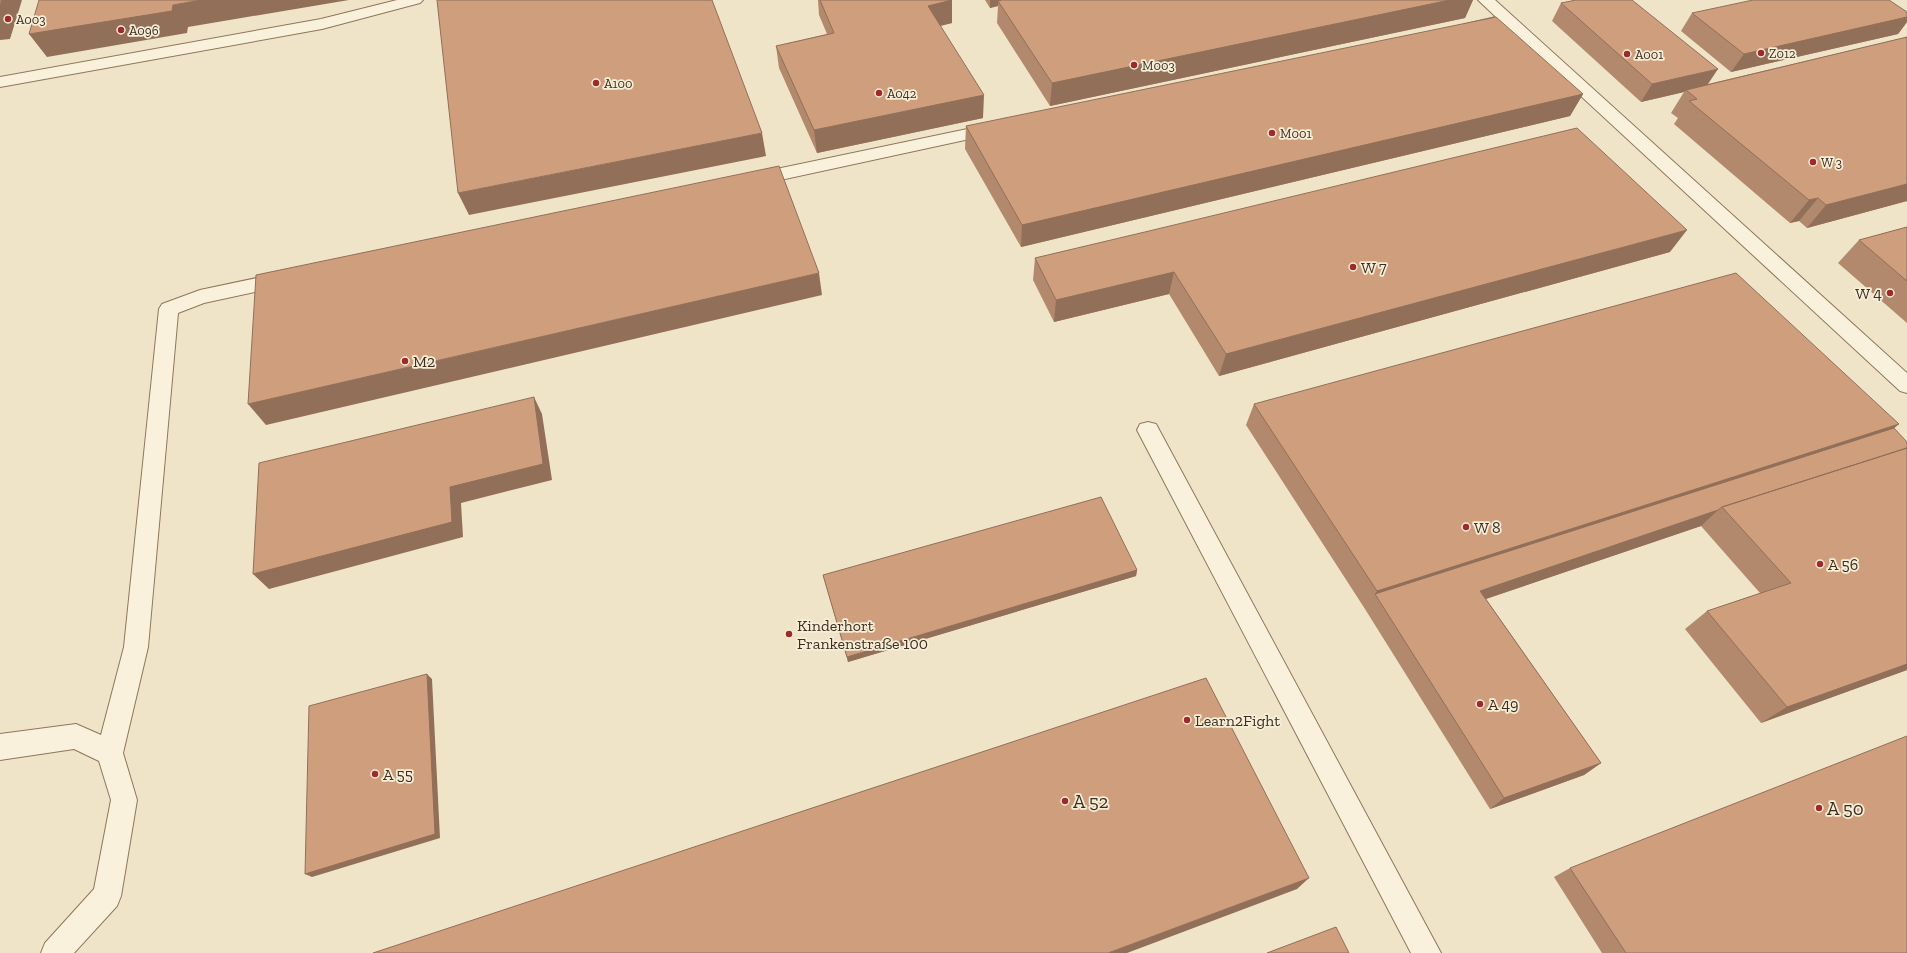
<svg xmlns="http://www.w3.org/2000/svg" width="1907" height="953" font-family="'Zilla Slab',serif">
<style>
.lines{fill:none;stroke-linecap:round;stroke-linejoin:round}
.lane-casing{stroke:#8d765c;stroke-width:2}
.lane{fill:#faf1dc;fill-rule:evenodd}
.wall{fill:#b2896c}
.shaded-wall{fill:#916f58}
.building{fill:#cf9f7d;stroke:#916f58}
.poi-dot{fill:#9e2a2b;stroke:#f7eed8;stroke-width:1.5}
.labels{text-anchor:middle;dominant-baseline:central;stroke-width:3.5;stroke-linejoin:round;paint-order:stroke}
.far-poi-label{font-size:13px;fill:#3d2e20;stroke:#f7eed8;text-anchor:start}
.poi-label{font-size:16px;fill:#3d2e20;stroke:#f7eed8;text-anchor:start}
.near-poi-label{font-size:19px;fill:#3d2e20;stroke:#f7eed8;text-anchor:start}
</style>
<rect width="100%" height="100%" fill="#f0e4c8"/>
<g class="lines">
<defs>
<path id="lane" d="M397,0H423L420,3L322,29L0,87V77L321,19Z
M1478,0H1495L1907,373V393L1900,391L1504,25L1471,32L1466,30L1463,27L1466,24L1496,17Z
M996,123L1002,124L1004,128L1002,132L753,186L747,184L744,180L747,176L753,174Z
M285,272L292,274L295,279L292,284L204,303L178,313L148,647L123,753L137,800L121,896L117,906L74,953H41L45,943L94,889L111,800L99,761L74,749L0,760V734L76,724L101,735L124,647L159,309L162,304L200,290Z
M1148,422L1156,424L1441,953H1411L1137,430L1140,424Z"/>
</defs>
<use href="#lane" class="lane-casing"/>
<use href="#lane" class="lane"/>
</g>
<path class="wall" d="M818,0H952V23L941,26L983,118L817,153L779,68L776,46L827,34L819,15Z
M985,0H1473L1465,18L1050,106L997,23L998,6L990,8Z
M1561,3L1708,84L1907,37V201L1807,228L1799,221L1790,223L1674,124L1678,118L1671,113L1684,92L1641,102L1552,21Z
M1907,12V22L1898,34L1731,72L1681,31L1692,13Z
M1583,94L1570,116L1021,247L965,149L966,126Z
M1907,227V323L1838,263L1859,240Z
M1670,252L1219,376L1169,294L1054,322L1033,280L1035,258Z
M1254,404L1899,424L1894,428L1907,670L1761,723L1685,629L1707,611L1760,593L1701,526L1486,599L1601,763L1584,775L1490,809L1365,609L1246,425Z
M1137,570L1136,576L848,662L823,575Z
M1570,868L1907,953H1602L1554,877Z"/>
<path class="shaded-wall" d="M2,0H22L10,39L0,40V6Z
M201,0H349L188,27L187,33L47,57L29,34L173,5Z
M952,0V23L929,28L928,6Z
M990,0H1029L998,1V6L990,8Z
M1450,0H1473L1465,18L1050,106L1052,83Z
M1907,17V22L1898,34L1731,72L1744,54Z
M1718,69L1706,87L1686,90L1684,92L1641,102L1652,84Z
M1583,94L1570,116L1021,247L1022,225Z
M984,95L983,118L817,153L814,130Z
M762,133L766,156L469,215L458,193Z
M1907,184V201L1807,228L1826,205Z
M1818,198L1799,221L1790,223L1809,200Z
M1687,230L1670,252L1219,376L1226,354Z
M1174,272L1169,294L1054,322L1056,300Z
M819,273L822,295L266,425L248,404Z
M534,397L542,414L552,480L461,503L463,537L269,589L253,574Z
M1899,424L1874,445L1375,594L1365,609L1377,591Z
M1718,510L1701,526L1468,605L1480,591Z
M1137,570L1136,576L848,662L847,657Z
M1907,664V670L1761,723L1787,707Z
M427,674L432,679L440,838L312,877L305,874Z
M1601,763L1584,775L1490,809L1504,798Z
M1309,878L1297,889L1127,953H1108Z"/>
<path class="building" d="M0,0H2L0,6Z
M39,0H201L173,5L172,11L29,34Z
M437,0H712L762,133L458,193Z
M820,0H952L928,6L984,95L814,130L776,46L834,33Z
M1002,0H1450L1052,83L998,1Z
M1576,0H1632L1718,69L1652,84L1561,3Z
M1753,0H1889L1907,12V17L1744,54L1692,13Z
M1496,17L1583,94L1022,225L966,126Z
M1907,37V184L1826,205L1818,198L1809,200L1689,101L1697,99L1686,90Z
M1577,128L1687,230L1226,354L1174,272L1056,300L1035,258L1149,231Z
M779,166L819,273L248,404L256,275Z
M1907,227V281L1859,240Z
M1736,273L1899,424L1377,591L1254,404Z
M534,397L543,464L450,487L452,522L253,574L259,463Z
M1894,428L1907,442V448L1722,507L1718,510L1480,591L1601,763L1504,798L1375,594Z
M1907,448V664L1787,707L1707,611L1791,583L1722,507Z
M1101,497L1137,570L847,657L823,575Z
M427,674L435,834L305,874L309,706Z
M1206,678L1309,878L1108,953H373Z
M1907,736V953H1626L1570,868Z
M1336,927L1349,953H1267Z"/>
<g class="poi-dot">
<circle cx="8" cy="19" r="4"/>
<circle cx="121" cy="30" r="4"/>
<circle cx="1761" cy="53" r="4"/>
<circle cx="1627" cy="54" r="4"/>
<circle cx="1134" cy="65" r="4"/>
<circle cx="596" cy="83" r="4"/>
<circle cx="879" cy="93" r="4"/>
<circle cx="1272" cy="133" r="4"/>
<circle cx="1813" cy="162" r="4"/>
<circle cx="1353" cy="267" r="4"/>
<circle cx="1890" cy="293" r="4"/>
<circle cx="405" cy="361" r="4"/>
<circle cx="1466" cy="527" r="4"/>
<circle cx="1820" cy="564" r="4"/>
<circle cx="789" cy="634" r="4"/>
<circle cx="1480" cy="704" r="4"/>
<circle cx="1187" cy="720" r="4"/>
<circle cx="375" cy="774" r="4"/>
<circle cx="1065" cy="801" r="4"/>
<circle cx="1819" cy="808" r="4"/>
</g>
<g class="labels">
<g class="far-poi-label">
<text x="16" y="19">A003</text>
<text x="129" y="30">A096</text>
<text x="1769" y="53">Z012</text>
<text x="1635" y="54">A001</text>
<text x="1142" y="65">M003</text>
<text x="604" y="83">A100</text>
<text x="887" y="93">A042</text>
<text x="1280" y="133">M001</text>
<text x="1821" y="162">W 3</text>
</g>
<g class="poi-label">
<text x="1361" y="267">W 7</text>
<text x="1882" y="293" text-anchor="end">W 4</text>
<text x="413" y="361">M2</text>
<text x="1474" y="527">W 8</text>
<text x="1828" y="564">A 56</text>
<text x="797" y="625">Kinderhort<tspan x="797" dy="18">Frankenstraße 100</tspan></text>
<text x="1488" y="704">A 49</text>
<text x="1195" y="720">Learn2Fight</text>
<text x="383" y="774">A 55</text>
</g>
<g class="near-poi-label">
<text x="1073" y="801">A 52</text>
<text x="1827" y="808">A 50</text>
</g>
</g>
</svg>
